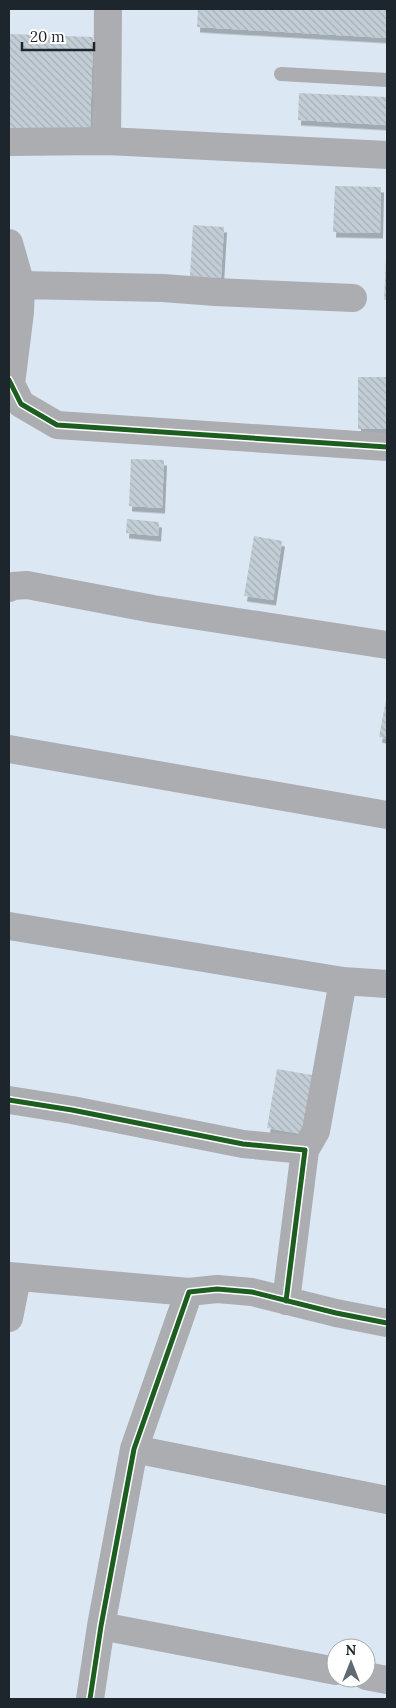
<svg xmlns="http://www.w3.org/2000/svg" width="396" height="1708" font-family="Lora,serif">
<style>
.building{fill:url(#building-back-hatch);filter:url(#shadow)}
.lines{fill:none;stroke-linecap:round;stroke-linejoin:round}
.lane{stroke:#abadb1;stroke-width:14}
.street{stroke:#abadb1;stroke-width:28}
.cycleway-casing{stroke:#fff;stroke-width:8}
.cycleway{stroke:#1b5e20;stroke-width:5}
</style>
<defs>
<pattern id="building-back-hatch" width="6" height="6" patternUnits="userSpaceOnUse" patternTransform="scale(1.25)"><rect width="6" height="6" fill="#c3cdd5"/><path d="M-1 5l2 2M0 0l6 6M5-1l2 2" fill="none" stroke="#a7b0b7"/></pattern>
<filter id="shadow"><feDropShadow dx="3" dy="5.5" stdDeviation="0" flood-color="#0004"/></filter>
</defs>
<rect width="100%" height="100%" fill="#dbe7f2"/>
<path class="building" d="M198,9H387V38L197,27Z
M9,34L93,37L90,131L9,129Z
M299,93L387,97L386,125L298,120Z
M335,186L381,187L380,233L333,232Z
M193,225L224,227L221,278L190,276Z
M386,258H387V300H384Z
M358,377H387V429H358Z
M131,459L164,460L162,508L129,506Z
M127,519L159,522L158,536L126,533Z
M254,536L282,541L273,600L244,596Z
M386,700L387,701V739L379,737Z
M277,1069L312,1075L302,1134L267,1128Z"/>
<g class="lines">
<path class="lane" d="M281,74L387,80"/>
<path class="street" d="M107,141L108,9
M9,142L107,141L387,155
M9,243L21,285L20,312L11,384
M21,285L163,288L215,292L353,298
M9,380L21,404L57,425L387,447
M9,588L13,586L27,585L153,609L387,645
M9,749L387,815
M9,926L343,981
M9,1100L72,1110L243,1144L305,1150L286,1301
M305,1150L316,1131L343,981L387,984
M9,1276L189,1292
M9,1318L17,1278
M134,1449L387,1500
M101,1626L336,1671
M366,1676L387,1680
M90,1699L101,1626L134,1449L189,1292L217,1289L252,1292L336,1313L387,1323"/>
<defs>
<path id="cycleway" d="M9,380L21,404L57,425L387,447
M9,1100L72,1110L243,1144L305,1150L286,1301
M90,1699L101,1626L134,1449L189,1292L217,1289L252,1292L336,1313L387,1323"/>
</defs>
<use href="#cycleway" class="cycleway-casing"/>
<use href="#cycleway" class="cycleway"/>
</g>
<rect width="396" height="1708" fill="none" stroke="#1e262d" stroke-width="20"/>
<g transform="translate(351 1663)"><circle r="24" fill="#ffffff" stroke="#a5a8ab"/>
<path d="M0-4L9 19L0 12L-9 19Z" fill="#606a72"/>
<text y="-8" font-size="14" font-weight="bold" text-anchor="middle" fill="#1e262d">N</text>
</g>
<path d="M22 42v8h72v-8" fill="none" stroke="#1e262d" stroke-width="2.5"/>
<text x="30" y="42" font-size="15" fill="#1e262d" stroke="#ffffff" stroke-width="4" paint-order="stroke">20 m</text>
</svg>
